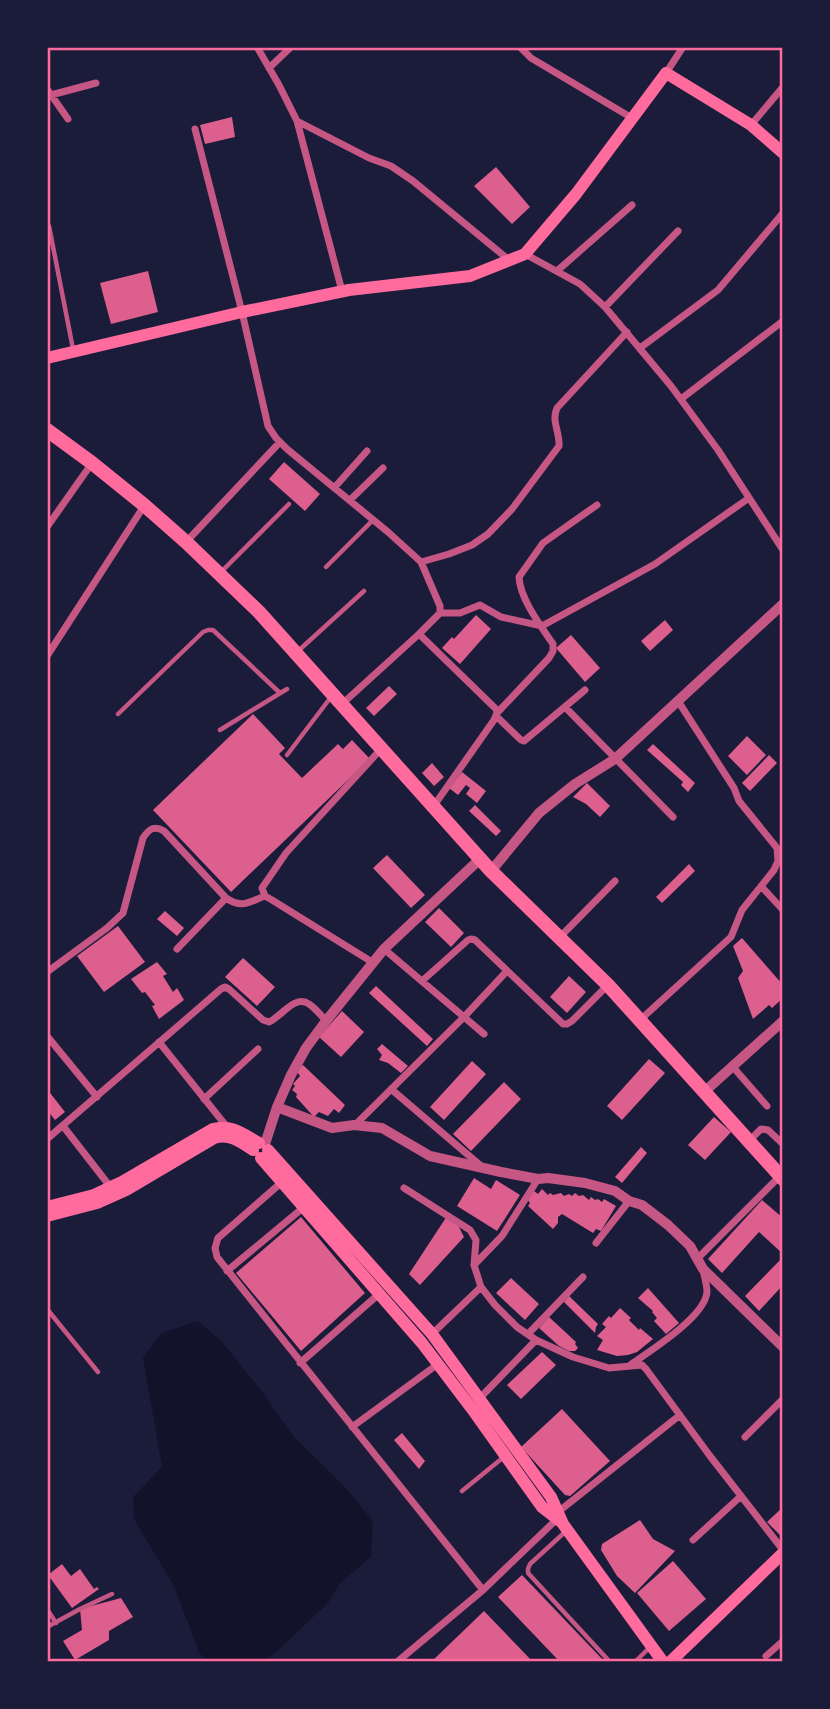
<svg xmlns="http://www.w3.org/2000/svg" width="830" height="1709" font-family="Overpass,sans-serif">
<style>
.water{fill:#12122b}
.building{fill:#dd5f8e}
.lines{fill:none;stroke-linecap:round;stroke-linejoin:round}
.service{stroke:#c65784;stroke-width:4.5}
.minor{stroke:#c65784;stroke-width:7}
.tertiary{stroke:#c65784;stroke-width:10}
.secondary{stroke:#ff6b9d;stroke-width:12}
.trunk{stroke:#ff6b9d;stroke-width:14}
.neatline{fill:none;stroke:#ff6b9d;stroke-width:2.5}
</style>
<rect width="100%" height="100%" fill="#1b1b3a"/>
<path class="water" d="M198,1321L221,1341L260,1389L294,1437L344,1486L373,1521L371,1557L339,1584L328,1603L276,1652L263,1662H207L199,1652L174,1586L134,1519L133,1497L162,1467L143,1357L162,1333Z"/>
<path class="building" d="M232,117L235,137L205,144L200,125Z
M496,167L530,207L512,224L474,186Z
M148,271L158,312L111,324L100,283Z
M284,462L320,494L305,511L269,479Z
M476,615L491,629L460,664L442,648L452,637L454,639Z
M665,620L673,630L650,651L641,641Z
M571,635L600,668L585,682L556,648Z
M389,686L397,694L374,716L366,708Z
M253,714L285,748L279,754L302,778L338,744L343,749L352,740L370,759L231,892L153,810Z
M747,736L766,755L747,775L728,756Z
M653,744L695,783L688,792L681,785L683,782L647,750Z
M769,755L777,763L750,791L742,783Z
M432,763L444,777L434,786L422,773Z
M462,772L486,791L477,803L466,794L470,788L466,785L458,795L449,788Z
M587,783L610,806L600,817L586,804L573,797Z
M475,805L501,831L496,836L469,811Z
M387,855L425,895L411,908L373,868Z
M689,864L695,871L662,903L656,897Z
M439,908L464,933L451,947L425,922Z
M165,911L184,928L177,936L157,919Z
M118,926L145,962L104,992L77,956Z
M742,938L783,985V998L772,1008L769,1005L753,1019L738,978L743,971L733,946Z
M243,958L275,987L257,1006L225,977Z
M157,962L167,974L163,976L173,992L177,988L184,1000L159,1019L152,1006L155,1005L145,992L142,993L131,979Z
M569,976L586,992L567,1013L550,997Z
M376,986L433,1039L427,1046L369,993Z
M342,1011L364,1032L341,1057L319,1037Z
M382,1044L408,1066L401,1073L388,1063L379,1060L382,1055L377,1049Z
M649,1059L665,1073L622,1120L607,1106Z
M472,1061L486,1074L444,1120L430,1107Z
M303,1065L345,1105L339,1113L334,1109L328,1116L319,1112L314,1117L296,1097L297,1094L292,1090L295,1086L293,1084L300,1076L296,1070Z
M504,1082L521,1099L471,1151L453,1134Z
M47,1089L65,1112L55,1120L47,1110Z
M714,1117L731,1132L705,1160L688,1145Z
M641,1147L647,1153L622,1183L615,1177Z
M474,1178L491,1189L496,1180L520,1195L497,1231L457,1206Z
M542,1189L548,1195L550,1193L553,1195L561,1193L564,1196L569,1194L572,1196L575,1193L579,1196L583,1195L589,1200L591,1197L595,1200L598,1199L602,1202L604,1199L616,1206L601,1231L596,1229L593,1233L562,1214L558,1217V1223L553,1229L528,1206L530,1203L527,1199L534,1191L538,1194Z
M762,1200L783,1218V1254L759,1232L722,1273L708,1259Z
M447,1216L459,1227L464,1237L420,1285L409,1274Z
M301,1217L365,1293L301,1351L236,1273Z
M783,1257V1285L759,1311L745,1296Z
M511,1278L539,1304L525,1320L496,1293Z
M648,1288L679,1323L666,1334L654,1321L657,1318L652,1312L653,1311L638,1298Z
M569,1296L598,1324L596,1327L595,1333L564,1302Z
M620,1308L631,1318L629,1320L639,1330L640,1328L653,1339L637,1352L628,1355L617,1356L597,1350L603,1340L597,1336L606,1327L602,1324L609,1316L611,1318Z
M549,1317L576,1342L575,1344L578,1348L575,1351H569L559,1346L539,1328Z
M542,1352L556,1365L521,1399L507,1385Z
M562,1409L610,1461L570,1496L565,1495L521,1447Z
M402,1433L425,1461L419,1469L394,1440Z
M783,1507V1538L767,1522Z
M640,1520L653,1539L675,1551L635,1593L617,1576L601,1550L602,1544Z
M673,1561L706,1599L669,1631L637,1593Z
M62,1564L71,1576L80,1569L94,1589L97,1587L99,1589L72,1608L48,1575Z
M522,1575L605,1662H560L498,1597Z
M121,1598L133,1617L109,1631V1640L75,1660L63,1641L82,1630L80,1609Z
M484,1611L533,1662H431Z"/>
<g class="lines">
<path class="service" d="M49,226L73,349
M326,567L373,520
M220,573L289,504
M297,652L364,591
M118,714L203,632L208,630H213L280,693
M220,730L287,689
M287,755L331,697
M47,1309L98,1372
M462,1491L505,1456
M565,1532L530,1564L528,1569V1573L610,1662
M47,1609L56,1623
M47,1627L80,1609L112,1594
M635,1662L649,1648"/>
<path class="minor" d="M257,47L279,85L297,121L342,291
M520,47L531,58L632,118
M269,68L291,47
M666,73L683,47
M47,89L68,119
M51,95L96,83
M297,121L369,158L391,166L413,181L509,260
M751,125L783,87
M195,129L242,312L268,426L276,438L287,449L388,532L421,562L440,606V613L419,634L342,704
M525,254L580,284L605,307L671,386L718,450L783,550
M557,271L632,205
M605,307L678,231
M640,348L718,290L783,213
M681,399L783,321
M334,488L367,451
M350,500L383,468
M47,527L92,463
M186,542L280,442
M421,562L449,554L472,545L488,534L512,509L559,446C560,432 551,421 557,408L627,332
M440,613H460L480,605L501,617L542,626L655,564L749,498
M419,634L496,709L497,713L494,720L433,807
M47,656L144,506
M565,707L673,817
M497,713L549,658L553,651V644C541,626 520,599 519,577L543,543L597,505
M496,716L521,740L524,741L585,690
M761,886L783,910
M560,937L615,881
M177,949L226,898
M384,949L484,1034
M372,962L272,900L265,896L262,888L286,853L381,749
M47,972L107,928L123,913L143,838C149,829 154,825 164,831L226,898C242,909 249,902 265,896
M422,981L468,940L471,939L475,940L563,1024H567L572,1021L608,985
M640,1020L731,937L742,910L774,870L778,861L777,848L739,801L734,788L678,701
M47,1036L97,1097
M159,1042L227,1127
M733,1067L767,1106
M391,1089L481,1166
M204,1099L258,1049
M355,1125L464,1017L507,971
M63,1126L112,1189
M47,1139L221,989L225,987L229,989L263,1020L269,1022C281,1017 295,994 309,1004C315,1008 321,1015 326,1021
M749,1141L761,1129L768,1130L783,1144
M282,1182L218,1238L215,1248L217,1257L483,1590
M404,1188L470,1230L476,1240L474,1265L481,1287L495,1305L517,1327L536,1340L573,1357L609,1368L642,1365L646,1369L710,1456L783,1550
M596,1243L629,1201
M697,1259L780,1176
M474,1265L502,1236L538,1179
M227,1271L304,1207
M432,1334L481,1287
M528,1334L583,1277
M300,1363L379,1294
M630,1365C650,1351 705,1317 707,1292C707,1285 704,1276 703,1269
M479,1399L536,1340
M352,1427L438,1364
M745,1437L783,1399
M558,1512L680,1415
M693,1540L741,1496
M766,1656L783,1641
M397,1662L483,1590L557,1519"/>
<path class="tertiary" d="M491,871L539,813L575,784L615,759L783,604
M704,1092L783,1021
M277,1107L332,1128L354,1125L382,1128L430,1156L501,1172L538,1179L548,1178L585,1183L615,1191L629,1201L642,1205L668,1225L690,1246L703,1269L783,1347
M265,1144L277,1107L291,1075L306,1048L326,1021L384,949L480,859"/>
<path class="secondary" d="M47,358L242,312L349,290L470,276L525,254L576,194L666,73L751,125L783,153
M268,1150L432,1334L551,1497L563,1524L663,1662
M261,1158L422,1343L475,1413L542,1507L560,1521
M47,1207L94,1195L122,1182L213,1129C231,1124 243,1134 259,1143
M47,1216L97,1203L126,1190L214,1138C229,1133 240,1141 253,1150
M670,1662L783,1553"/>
<path class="trunk" d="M47,430L92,463L144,505L186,542L259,612L491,871L608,985L783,1179"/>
</g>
<rect width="830" height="1709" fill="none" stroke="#1b1b3a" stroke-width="98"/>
<rect x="49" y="49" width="732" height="1611" class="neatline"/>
</svg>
